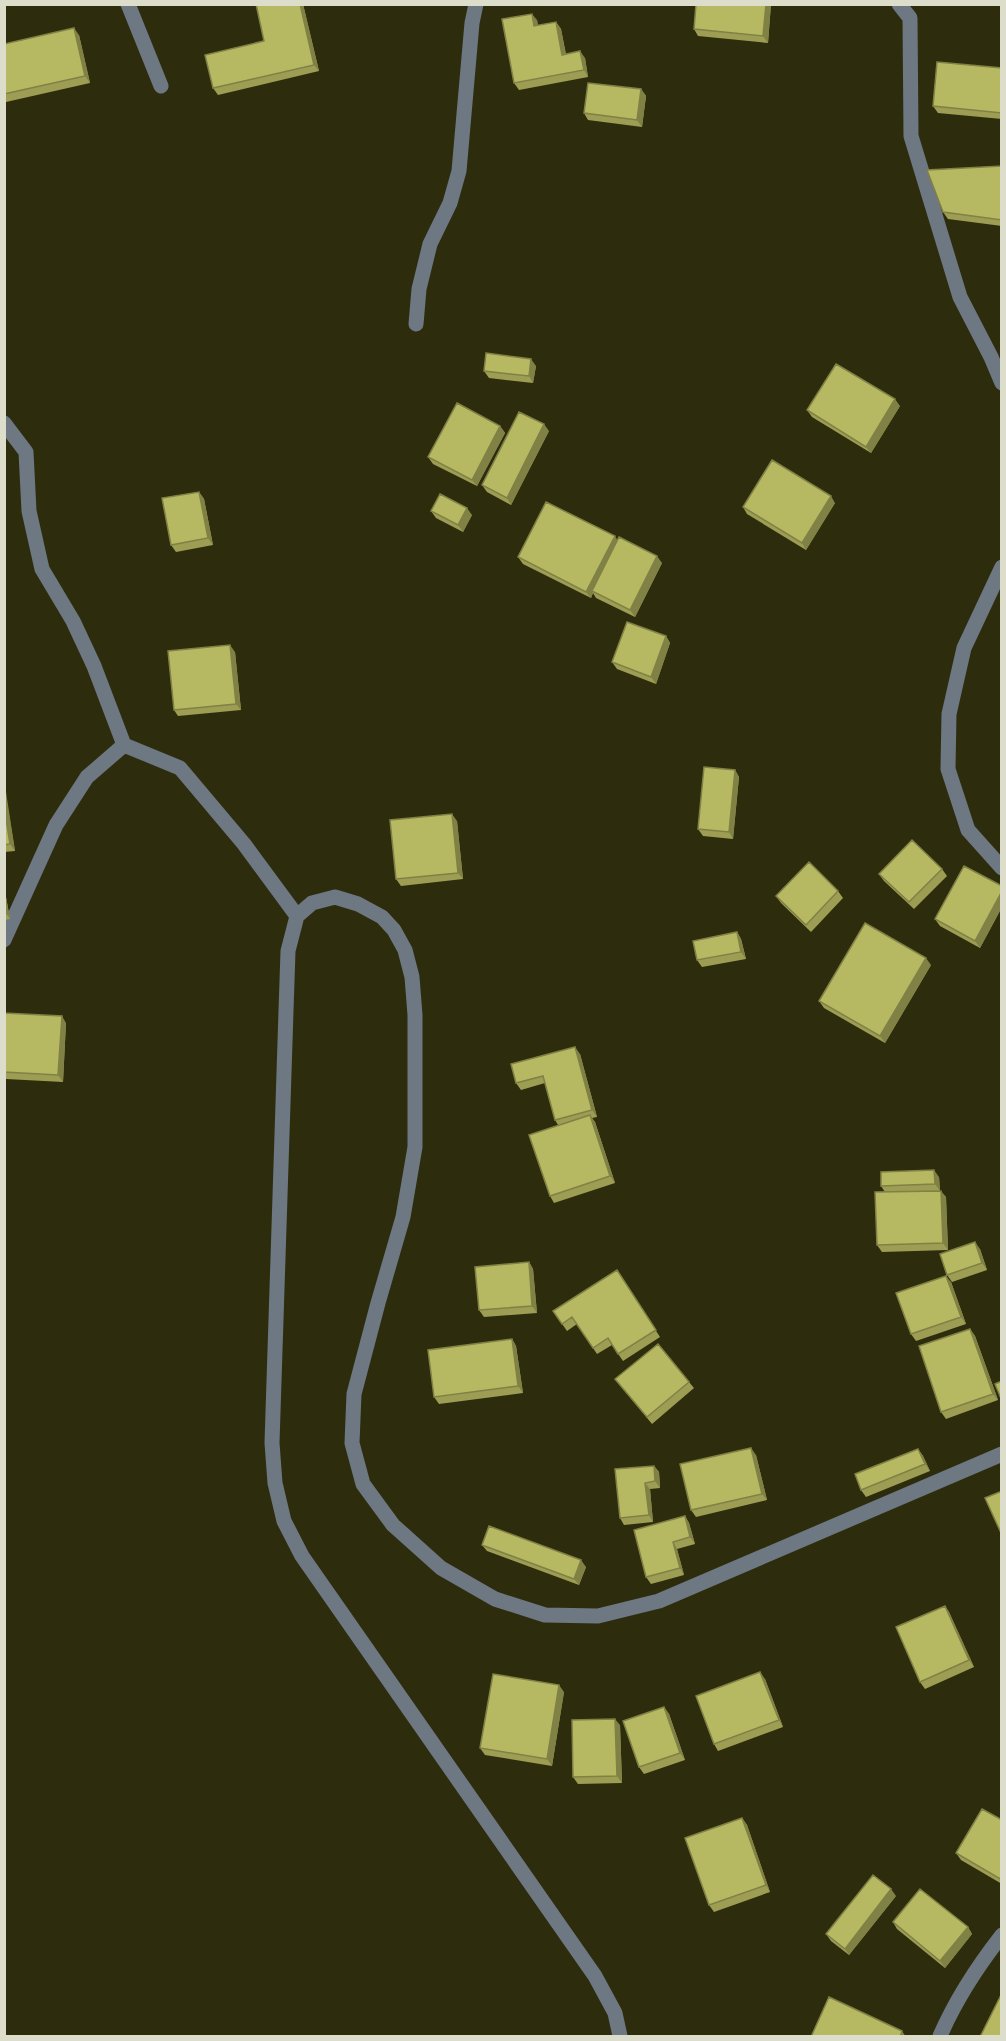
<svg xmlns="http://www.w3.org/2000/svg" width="1006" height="2041" font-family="'PT Sans Narrow',sans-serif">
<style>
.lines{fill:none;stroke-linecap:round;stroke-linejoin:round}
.minor{stroke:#6d7883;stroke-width:15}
.wall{fill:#9d9e54}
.shaded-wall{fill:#808145}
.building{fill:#b7b862;stroke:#808145;stroke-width:1.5}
</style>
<rect width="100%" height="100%" fill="#2d2d0e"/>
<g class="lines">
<path class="minor" d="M128,4L161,86
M899,4L910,18L911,136L960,297L991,357L1002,383
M416,324L419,289L430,244L450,203L459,171L472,23L476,4
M4,423L26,452L29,511L42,569L73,621L94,666L124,745
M1002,567L964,648L949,714L948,769L968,830L1002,868
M4,940L56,825L87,777L124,745L180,768L244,844L297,916
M620,2036L615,2013L595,1976L302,1556L284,1521L275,1483L272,1443L286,1011L288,951L297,916L312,903L335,897L358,904L382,917L394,930L405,950L412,977L415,1015V1147L403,1217L378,1303L354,1394L352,1443L363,1484L393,1525L441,1568L495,1599L545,1615L598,1616L659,1601L1002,1454
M940,2036C956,1999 977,1967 1002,1935"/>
</g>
<path class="wall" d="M256,4H303L319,71L218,95L213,88L264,41Z
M771,4L768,43L698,36L694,29Z
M537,20L538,26L556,22L561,29L566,54L585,58L588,77L519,90L514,83Z
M79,35L90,83L6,102L4,99V44Z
M1002,68V119L938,113L933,106Z
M641,89L646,96L642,127L588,120L584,113Z
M1002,166V226L948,219L943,212Z
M536,366L533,383L489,378L484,371Z
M900,406L871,453L812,417L807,410Z
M500,426L505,433L477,486L433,464L428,457Z
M549,431L511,505L487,492L482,485Z
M199,492L204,499L213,545L176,552L171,545Z
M835,503L806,550L747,514L743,507Z
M431,511L472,515L463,532L436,518Z
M518,557L662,563L635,617L596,598L593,593L591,598L523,564Z
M666,636L670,643L656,684L617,669L612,662Z
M235,652L241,710L178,716L174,710Z
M735,770L739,777L733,839L703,836L698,829Z
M4,784L15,851L4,852Z
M457,821L463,879L401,886L396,879Z
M942,869L947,876L914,909L884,881L879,874Z
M4,886L10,919L4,920Z
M1002,886V907L980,948L940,926L935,919Z
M838,891L843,898L811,932L781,903L776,896Z
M737,932L741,939L746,959L702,967L697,960Z
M931,965L885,1043L824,1008L819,1001Z
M4,1013L66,1023L63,1082L6,1079L4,1077Z
M580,1054L597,1117L592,1118L595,1122L615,1183L554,1203L550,1196L558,1125L555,1120L545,1083L521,1090L516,1083Z
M939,1177L940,1191L946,1197L948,1250L882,1252L877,1245L885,1192L881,1186Z
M980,1249L987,1270L952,1282L947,1275Z
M529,1262L533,1269L537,1313L484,1317L479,1310Z
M617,1270L660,1337L623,1361L612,1345L597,1354L577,1324L567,1331L553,1311Z
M951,1282L966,1324L916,1341L911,1334Z
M970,1329L975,1336L998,1400L946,1419L941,1412Z
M512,1339L516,1346L523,1393L439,1404L434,1397Z
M615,1379L689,1382L694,1388L652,1424Z
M918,1449L923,1456L930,1471L866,1497L861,1490Z
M756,1455L767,1500L696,1517L691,1510Z
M654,1466L659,1472L660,1488L650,1489L653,1522L624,1525L620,1518Z
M685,1516L689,1523L695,1544L677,1549L684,1575L651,1584L646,1577Z
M482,1545L586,1567L579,1585L487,1551Z
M945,1606L949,1612L974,1667L925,1689L920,1682Z
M765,1679L783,1727L718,1751L714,1744Z
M564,1692L552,1766L485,1755L480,1748Z
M664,1707L669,1714L685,1760L644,1774L639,1767Z
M620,1725L622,1783L578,1784L573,1777Z
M742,1818L747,1825L770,1892L714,1912L709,1905Z
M1002,1820V1884L961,1860L956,1853Z
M896,1896L849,1955L831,1941L826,1934Z
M893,1922L968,1927L972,1934L945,1968L897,1929Z"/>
<path class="shaded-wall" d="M300,4H303L319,71L314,65Z
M766,4H771L768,43L763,36Z
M532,14L537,20L539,33L534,26Z
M556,22L561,29L567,62L562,55Z
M74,28L79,35L90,83L85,76Z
M580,51L585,58L588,77L584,70Z
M641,89L646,96L642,127L637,120Z
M531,359L536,366L533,383L529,376Z
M895,399L900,406L871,453L866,447Z
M544,424L549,431L511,505L507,498Z
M500,426L505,433L477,486L472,480Z
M199,492L204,499L213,545L208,538Z
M831,496L835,503L806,550L802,543Z
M467,508L472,515L463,532L458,525Z
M615,536L619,543L592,591L593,593L591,598L586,592Z
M657,556L662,563L635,617L630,610Z
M666,636L670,643L656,684L651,677Z
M230,645L235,652L241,710L236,704Z
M735,770L739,777L733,839L729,832Z
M4,784L5,785L15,851L10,844L4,807Z
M452,814L457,821L463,879L458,873Z
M4,886L10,919L5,912L4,909Z
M1002,891V907L980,948L975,941Z
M737,932L741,939L746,959L741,952Z
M926,958L931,965L885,1043L880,1036Z
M62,1016L66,1023L63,1082L58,1075Z
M575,1047L580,1054L597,1117L592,1110Z
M590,1115L595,1122L615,1183L610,1176Z
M934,1170L939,1177L940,1191L935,1184Z
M941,1191L946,1197L948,1250L943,1243Z
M975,1242L980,1249L987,1270L982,1263Z
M529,1262L533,1269L537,1313L532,1306Z
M946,1276L951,1282L966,1324L961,1317Z
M970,1329L975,1336L998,1400L993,1394Z
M512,1339L516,1346L523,1393L518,1386Z
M751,1448L756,1455L767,1500L762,1494Z
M918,1449L923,1456L930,1471L925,1464Z
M654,1466L659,1472L660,1488L655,1481Z
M645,1483L650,1489L653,1522L649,1515Z
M685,1516L689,1523L695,1544L690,1537Z
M673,1542L677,1549L684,1575L680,1568Z
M581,1560L586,1567L579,1585L574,1579Z
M945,1606L949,1612L974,1667L969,1660Z
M760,1672L765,1679L783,1727L779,1720Z
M559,1685L564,1692L552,1766L547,1759Z
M664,1707L669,1714L685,1760L680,1753Z
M615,1719L620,1725L622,1783L617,1776Z
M742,1818L747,1825L770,1892L766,1885Z
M891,1889L896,1896L849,1955L845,1949Z
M968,1927L972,1934L945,1968L940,1961Z
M902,2031L906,2037H900Z"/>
<path class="building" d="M256,4H300L314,65L213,88L205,55L264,41Z
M696,4H766L763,36L694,29Z
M532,14L534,26L556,22L562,55L580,51L584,70L514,83L502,19Z
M74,28L85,76L4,94V44Z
M937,62L1002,68V113L933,106Z
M588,83L641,89L637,120L584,113Z
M1002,166V220L943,212L927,170Z
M486,353L531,359L529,376L484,371Z
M836,364L895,399L866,447L807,410Z
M457,403L500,426L472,480L428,457Z
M519,412L544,424L507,498L482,485Z
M772,460L831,496L802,543L743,507Z
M199,492L208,538L171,545L162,498Z
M440,494L467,508L458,525L431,511Z
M546,502L615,536L586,592L518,557Z
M619,537L657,556L630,610L592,591Z
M627,622L666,636L651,677L612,662Z
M230,645L236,704L174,710L168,651Z
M704,767L735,770L729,832L698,829Z
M4,807L10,844L4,845Z
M452,814L458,873L396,879L390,820Z
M912,840L942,869L909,902L879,874Z
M809,862L838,891L806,925L776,896Z
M964,866L1002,886V891L975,941L935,919Z
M865,923L926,958L880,1036L819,1001Z
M737,932L741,952L697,960L693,941Z
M4,1013L62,1016L58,1075L4,1072Z
M575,1047L592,1110L555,1120L543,1076L516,1083L511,1064Z
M590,1115L610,1176L550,1196L529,1135Z
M934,1170L935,1184L881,1186V1172Z
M941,1191L943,1243L877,1245L875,1192Z
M975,1242L982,1263L947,1275L940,1254Z
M529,1262L532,1306L479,1310L475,1267Z
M617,1270L656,1330L618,1354L608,1338L593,1348L572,1317L562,1324L553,1311Z
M946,1276L961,1317L911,1334L896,1293Z
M970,1329L993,1394L941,1412L919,1346Z
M512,1339L518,1386L434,1397L428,1350Z
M658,1344L689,1382L647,1417L615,1379Z
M1002,1381V1401L995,1384Z
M751,1448L762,1494L691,1510L680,1464Z
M918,1449L925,1464L861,1490L855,1474Z
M654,1466L655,1481L645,1483L649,1515L620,1518L615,1469Z
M1002,1491V1535L985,1498Z
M685,1516L690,1537L673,1542L680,1568L646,1577L634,1530Z
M489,1526L581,1560L574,1579L482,1545Z
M945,1606L969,1660L920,1682L896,1627Z
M760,1672L779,1720L714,1744L696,1696Z
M493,1674L559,1685L547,1759L480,1748Z
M664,1707L680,1753L639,1767L623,1721Z
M615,1719L617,1776L573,1777L572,1720Z
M982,1809L1002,1820V1880L956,1853Z
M742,1818L766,1885L709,1905L685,1838Z
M873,1875L891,1889L845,1949L826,1934Z
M920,1889L968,1927L940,1961L893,1922Z
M1002,1993V2037H980Z
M829,1997L902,2031L900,2037H811Z"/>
<rect width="1006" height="2041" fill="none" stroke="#dcddcb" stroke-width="12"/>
</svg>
